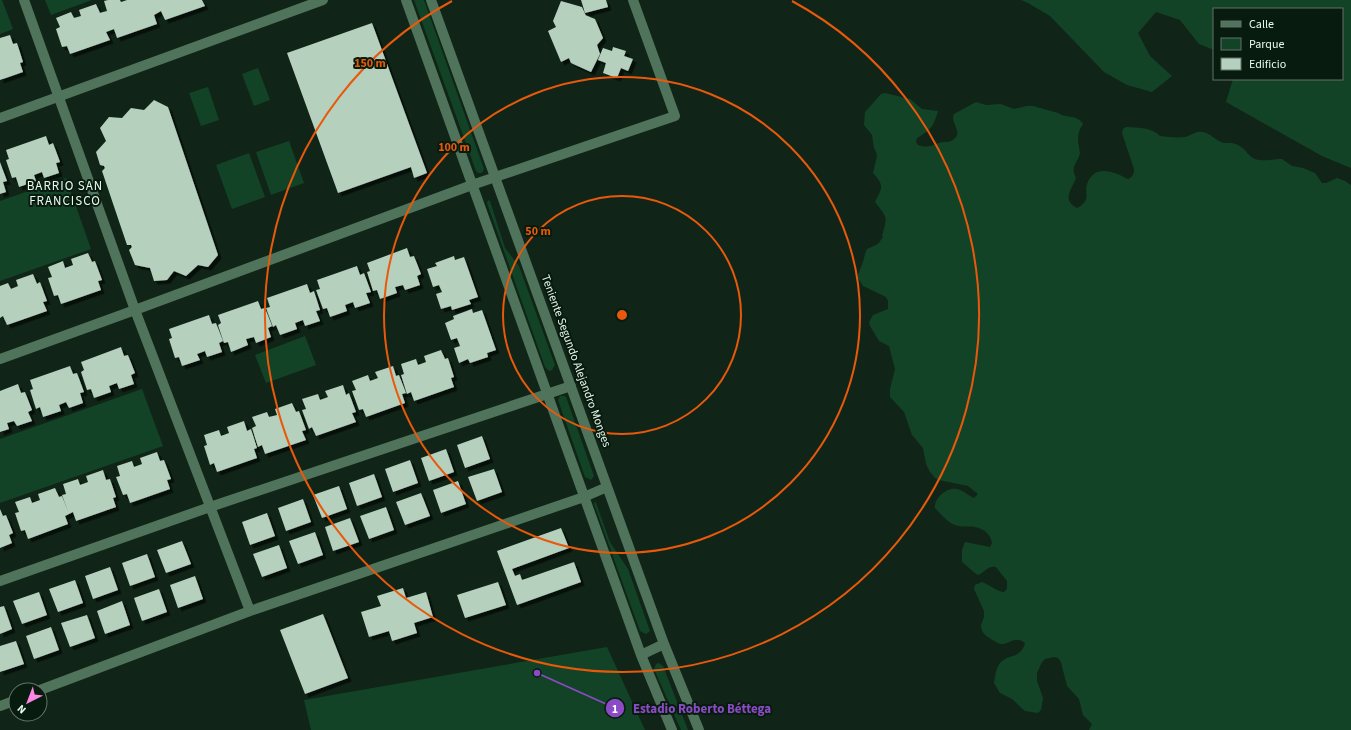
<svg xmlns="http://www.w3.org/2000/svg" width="1351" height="730" font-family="'Source Sans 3',sans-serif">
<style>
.green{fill:#134327}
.building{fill:#b6d0be;filter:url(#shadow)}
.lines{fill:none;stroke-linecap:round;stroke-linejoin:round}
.street{stroke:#50735b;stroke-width:10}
.ring{fill:none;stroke:#e8590c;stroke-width:2}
.labels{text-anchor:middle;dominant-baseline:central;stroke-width:4;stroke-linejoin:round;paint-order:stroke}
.street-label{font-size:12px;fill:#ebf8ee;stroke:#071b0e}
.neighbourhood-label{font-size:13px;letter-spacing:1px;fill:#ebf8ee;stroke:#071b0e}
.centre{fill:#e8590c;stroke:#071b0e;stroke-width:2}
.ring-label{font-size:12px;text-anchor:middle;font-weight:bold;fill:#e8590c;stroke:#071b0e;stroke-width:4;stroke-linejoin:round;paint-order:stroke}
.leader{fill:none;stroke:#8c4bc6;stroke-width:1.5}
.callout-dot{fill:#8c4bc6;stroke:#071b0e;stroke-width:1.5}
.mark-label{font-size:12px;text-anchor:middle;font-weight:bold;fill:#fff}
.callout-label{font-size:13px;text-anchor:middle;font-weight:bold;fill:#8c4bc6;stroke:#071b0e;stroke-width:4;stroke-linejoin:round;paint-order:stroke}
</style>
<defs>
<filter id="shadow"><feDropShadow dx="3.5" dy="3.5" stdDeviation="0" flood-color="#0009"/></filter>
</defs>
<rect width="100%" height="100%" fill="#102517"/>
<path class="green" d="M0,0H2L13,29L0,34Z
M45,0H92L51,15Z
M414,0H424L484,169L482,173H478L476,171Z
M1021,0H1351V168L1322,156L1226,102L1233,79H1342V9H1214V50L1199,44L1180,20L1156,12L1138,33L1150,56L1172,76L1152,92L1127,85L1104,72L1050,16L1028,3Z
M258,68L270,100L254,106L242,74Z
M208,87L219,120L201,126L189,93Z
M885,93L910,99L922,109L938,111C933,127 932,129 917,138L916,142L918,145C927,148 931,146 939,143C943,141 947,143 951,141C966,133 949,123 954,114L976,102L986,105L1001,104L1014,109L1027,106H1033L1058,113C1067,119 1077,114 1083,124C1076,134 1078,142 1080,153C1077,165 1070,165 1076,178C1072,189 1061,200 1077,208C1092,200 1084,194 1087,184C1095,163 1114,172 1128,179C1132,177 1134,175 1134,169L1122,133L1123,129L1126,127C1139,128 1151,127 1160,136C1168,137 1177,138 1185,137C1191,136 1195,131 1202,132C1210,133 1214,139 1221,142C1228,145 1231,140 1241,147C1246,150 1249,157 1255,159C1264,162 1272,159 1282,159L1292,166L1303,168L1315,173L1322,183H1326L1337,178L1345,181L1351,185V730H1089L1092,724L1083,715L1079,699L1067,686L1061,662L1058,658L1054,657L1045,659L1042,662L1037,673V681L1043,698L1041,710L1038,713L1025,711L1012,699L1000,693L994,683C995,677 996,667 1001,662C1008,654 1021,659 1025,643C1015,635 1010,644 1001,644C998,644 986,636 984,634C982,631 981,628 981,625L984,617V611L974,589L975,585L982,582C990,585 996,591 1004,592L1007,589V581L996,567C988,565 985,572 978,575L975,573L962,562V550L965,542L990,547L992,543C991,538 990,536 986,532C973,523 968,529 955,525C948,523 941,514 935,508C934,497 949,485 960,490C965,492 969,496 974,498L978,494L968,486L939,480L935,478L930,472L926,464L923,448L912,435L904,412L890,397V389L895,369L889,346L879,341L870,326L869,322L873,315L888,309V301L886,297L863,286L857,277L863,262L865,254L867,249L878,244L883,237L882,236C888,215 887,218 875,202C882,188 885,186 873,173L877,156L876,152L874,148L872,135L864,125L865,112L881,94Z
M289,141L304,183L271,195L256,152Z
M249,153L265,197L232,209L216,165Z
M66,178L91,249L0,281V201Z
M488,200L490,201L505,248L519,266L555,365L552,370L549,371L545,367L487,203Z
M305,336L316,365L266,383L255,355Z
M142,389L163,446L0,503V439Z
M560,396H564L566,397L594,476L591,480L585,477L558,400Z
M595,502L596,503L610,542L628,569L650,631L646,634L640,631L594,504Z
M607,647L645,730H311L304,700Z
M659,663L663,666L688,730H681L654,669L656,664Z"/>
<path class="building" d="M108,0H120L121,2L127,0H202L205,6L165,20L161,11L154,15L157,24L117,38L114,29L106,32L110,40L70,54L67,46L62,47L56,29L60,27L56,18L71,12L74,18L81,16L79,10L96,4L100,13L103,12L107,11L104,1Z
M581,0H606L608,7L585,13Z
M561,1L582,7L586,16L585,15L595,19L603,38L597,45L600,54L591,72L571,63L569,58L561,62L548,31L556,27L553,21Z
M372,23L427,173L414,178L411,167L338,193L287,53Z
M10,35L13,44L17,43L23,62L20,63L23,72L0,80V38Z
M613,47L626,51L624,56L633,59L628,71L621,68L617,78L603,73L606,63L598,60L603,48L612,51Z
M154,100L168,107L218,255L208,267L198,265L186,276L174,271L167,280L154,281L150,268L135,265L129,250L132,247L131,245H127L102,171L105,168L104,166L100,165L96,152L106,141L100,128L109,117L122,118L131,108L144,110Z
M46,136L49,145L53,143L60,162L56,163L59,173L44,178L42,172L34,175L36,181L19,187L16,177L12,178L6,160L9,159L6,150Z
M0,162L7,181L3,182L6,192L0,194Z
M407,248L410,257L414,256L421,274L417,276L420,285L405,290L403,285L395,287L397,293L380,299L377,290L373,291L367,272L370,271L367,263Z
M88,253L92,262L95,261L102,280L98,281L101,290L61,304L58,295L54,296L48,278L52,277L48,267L63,261L65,268L73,265L71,259Z
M454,256L455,260L464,257L478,297L469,300L471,304L452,310L451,306L441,309L436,294L442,292L439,285L433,287L427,269L437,266L435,263Z
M357,266L360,275L364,273L371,292L366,293L370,303L355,308L353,302L345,305L347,311L330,317L327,308L323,309L316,290L320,289L317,280Z
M33,274L37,284L40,282L47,301L43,302L47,311L7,325L3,316L0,318V286L8,283L11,289L18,286L16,280Z
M307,284L310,293L314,291L320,310L316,311L320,321L305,326L303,320L295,323L297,329L280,335L276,325L273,327L266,308L270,307L267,298Z
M258,301L261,309L265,308L272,326L268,328L271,337L256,343L254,337L246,339L248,345L231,352L228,342L224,343L218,325L221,323L218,315Z
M472,309L473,313L482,310L496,350L487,353L488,357L470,363L468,359L459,363L454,348L460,346L457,338L451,340L445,323L454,319L453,316Z
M209,315L212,324L216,323L223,341L219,343L222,352L207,357L205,351L197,354L200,360L182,366L179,357L175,358L169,339L172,338L169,329Z
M121,347L124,356L128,355L135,373L131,375L134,384L119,389L117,383L109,386L111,392L94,398L91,389L87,390L81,372L84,370L81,362Z
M441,350L445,359L448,358L454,377L451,378L454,387L414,401L411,392L407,394L401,375L404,374L401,364L416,359L418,365L426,362L424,356Z
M70,366L73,374L77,373L84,392L80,393L83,403L69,408L66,402L59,405L61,411L43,417L40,407L36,409L30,390L33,389L30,380Z
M393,366L396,376L399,375L406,393L402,394L405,403L366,417L363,409L359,410L352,391L356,390L352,381L368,375L370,381L378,378L375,372Z
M18,384L21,393L25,392L32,410L28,412L32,421L17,426L14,421L7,423L9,429L0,432V391Z
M343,385L346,395L349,393L356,412L352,413L356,422L316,436L312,427L309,429L302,410L306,409L302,399L318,394L320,400L328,397L325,391Z
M292,403L296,412L299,411L306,430L302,431L306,440L265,454L262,445L258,447L252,428L256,426L252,417L267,412L269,417L277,415L275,409Z
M244,421L247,431L251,429L257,448L254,449L257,458L217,472L214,463L210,465L204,446L207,445L204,435L219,430L221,436L229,433L227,427Z
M482,436L490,459L465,468L457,445Z
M446,449L454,472L429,481L421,458Z
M157,452L160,461L164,460L171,479L167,480L170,489L130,503L127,494L123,495L116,477L120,476L117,466L132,461L134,467L142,464L140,458Z
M410,460L418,483L393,492L385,469Z
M494,469L502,492L477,501L468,477Z
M103,470L106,480L110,479L116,497L113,498L116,507L76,521L73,512L69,514L62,495L66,494L63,484L78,479L80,485L88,482L86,476Z
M374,474L382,497L357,506L349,483Z
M458,481L466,504L441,513L433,490Z
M339,486L347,509L322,518L313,495Z
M55,488L59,497L62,496L69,514L65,516L68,524L28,539L25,530L21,531L15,513L19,512L15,502L30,497L32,503L40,500L38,494Z
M421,493L430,516L405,525L396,502Z
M303,499L311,522L286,531L278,508Z
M386,507L394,530L369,539L360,516Z
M0,509L3,516L6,515L13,533L9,535L12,543L0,548Z
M267,513L275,536L250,545L242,522Z
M350,518L359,542L333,551L325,527Z
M561,528L569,548L512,569L515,576L520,574L522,580L574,562L581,582L517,605L497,551Z
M315,532L323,555L298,564L289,541Z
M182,541L191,564L166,573L157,550Z
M279,545L287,568L262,577L253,554Z
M147,554L155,577L130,586L122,563Z
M110,567L118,590L93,599L85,576Z
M195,576L203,599L178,608L170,585Z
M75,580L83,603L58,612L49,589Z
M498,582L506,605L465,618L457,595Z
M403,588L406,598L426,592L433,617L414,623L417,633L392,641L389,631L369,637L361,612L381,606L377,596Z
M159,589L167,612L142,621L134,598Z
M39,592L47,615L22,624L13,601Z
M122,601L130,625L105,634L97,611Z
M4,606L12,629L0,634V607Z
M323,614L348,678L305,694L280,630Z
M87,615L95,638L70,647L61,623Z
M51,627L59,650L34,659L26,636Z
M16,641L24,664L0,672V646Z"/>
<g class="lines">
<path class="street" d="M24,0L135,310L250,611
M406,0L641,655L672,730
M431,0L664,644L699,730
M0,118L323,0
M0,359L135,310L472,185L675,116L633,0
M0,581L210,507L571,386
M641,655L664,644
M40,690L250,611L584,497L607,487
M0,706L16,700"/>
</g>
<g class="ring">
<circle cx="622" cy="315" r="119"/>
<circle cx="622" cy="315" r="238"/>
<path d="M792 1A357 357 0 1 1 452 1"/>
</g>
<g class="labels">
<g class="street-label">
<text transform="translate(576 361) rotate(70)">Teniente Segundo Alejandro Monges</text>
</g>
<g class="neighbourhood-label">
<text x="65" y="186">BARRIO SAN<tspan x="65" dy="15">FRANCISCO</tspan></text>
</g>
</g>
<circle cx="622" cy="315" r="6" class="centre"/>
<g class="ring-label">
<text x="370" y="67">150 m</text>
<text x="454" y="151">100 m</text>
<text x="538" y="235">50 m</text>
</g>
<path class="leader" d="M537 673L615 708"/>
<g class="callout-dot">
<circle cx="537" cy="673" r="4"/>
<circle cx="615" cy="708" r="10"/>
</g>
<g class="mark-label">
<text x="615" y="713">1</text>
</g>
<g class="callout-label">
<text x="702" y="713">Estadio Roberto Béttega</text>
</g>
<rect x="1213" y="8" width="130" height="72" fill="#071b0e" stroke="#627368"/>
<rect x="1221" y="21" width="20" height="6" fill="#50735b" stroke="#627368"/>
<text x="1249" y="28" font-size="12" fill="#ebf8ee">Calle</text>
<rect x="1221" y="38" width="20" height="12" fill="#134327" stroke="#627368"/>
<text x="1249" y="48" font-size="12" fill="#ebf8ee">Parque</text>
<rect x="1221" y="58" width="20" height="12" fill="#b6d0be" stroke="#627368"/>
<text x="1249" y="68" font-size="12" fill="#ebf8ee">Edificio</text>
<g transform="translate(28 702) rotate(222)"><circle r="19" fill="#071b0e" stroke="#627368"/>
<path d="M0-3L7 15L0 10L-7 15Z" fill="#fb87e5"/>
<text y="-6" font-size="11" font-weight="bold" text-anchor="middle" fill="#ebf8ee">N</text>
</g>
</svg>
